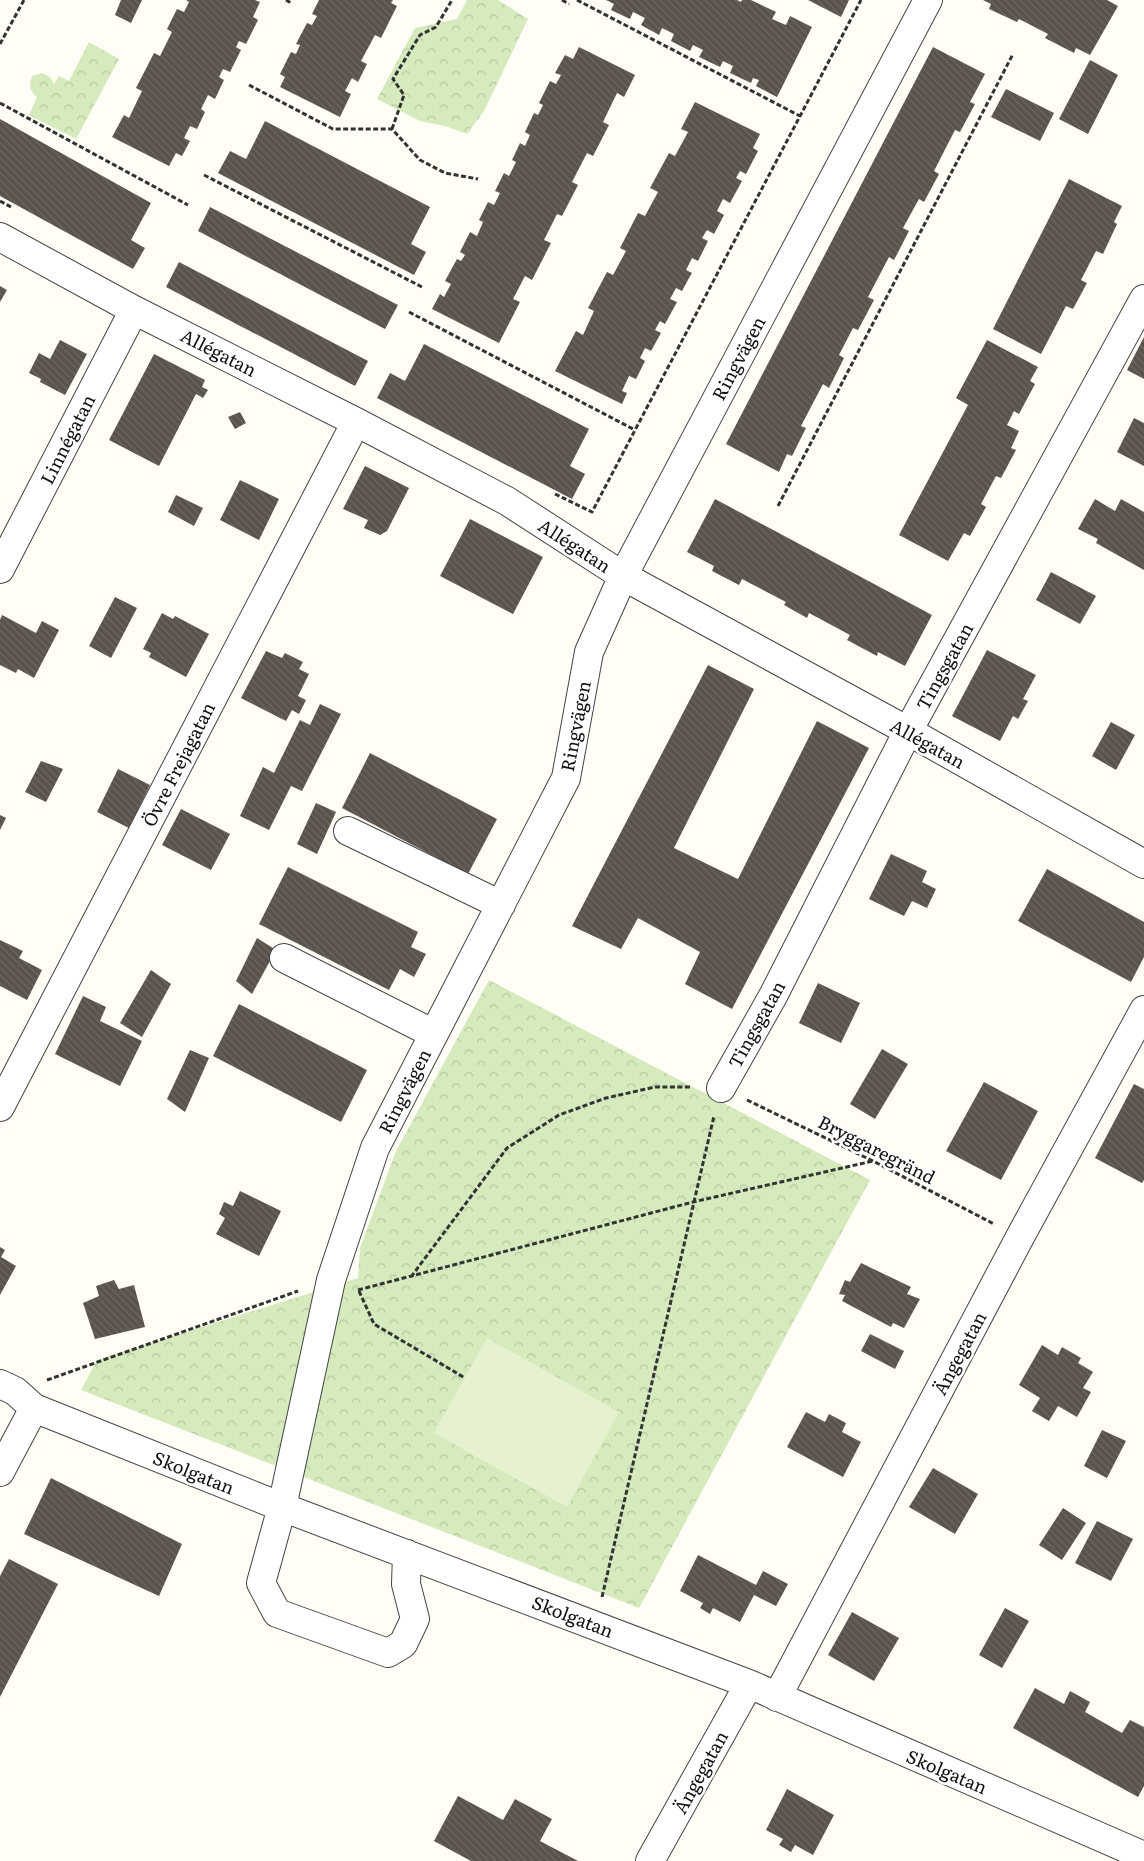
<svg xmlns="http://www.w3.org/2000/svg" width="1144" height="1861" font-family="Literata,serif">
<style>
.park{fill:url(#park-crowns)}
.pitch{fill:#e6f2cf}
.building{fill:url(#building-back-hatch)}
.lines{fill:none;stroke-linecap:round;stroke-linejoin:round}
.minor-casing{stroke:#444;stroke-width:30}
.path{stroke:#333;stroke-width:3;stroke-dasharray:5 2.5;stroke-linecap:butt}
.minor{stroke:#fff;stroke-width:28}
.labels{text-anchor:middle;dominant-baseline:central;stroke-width:5;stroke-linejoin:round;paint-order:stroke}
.street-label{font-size:18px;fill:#111;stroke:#fff}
</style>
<defs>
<pattern id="park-crowns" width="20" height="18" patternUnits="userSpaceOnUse" patternTransform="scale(1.25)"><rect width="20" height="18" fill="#d5ebbd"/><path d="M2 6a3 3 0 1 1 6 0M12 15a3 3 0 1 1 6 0" fill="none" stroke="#b6c8a1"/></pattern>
<pattern id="building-back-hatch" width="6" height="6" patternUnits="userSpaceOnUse" patternTransform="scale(1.25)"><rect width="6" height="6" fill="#5a524d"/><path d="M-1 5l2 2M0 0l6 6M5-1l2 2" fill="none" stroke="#6d6662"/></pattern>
</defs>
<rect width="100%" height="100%" fill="#fffdf5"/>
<path class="park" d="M467,0H498L528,19L484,111L467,134L445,126L420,121L377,99L415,28L457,19Z
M89,42L119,59L76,139L29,115L37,97C29,90 29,86 32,76L42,73L50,77L54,84L59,76L69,81Z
M489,980L870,1180L639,1608L81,1390L97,1360L358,1278L360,1248L396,1151Z"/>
<path class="pitch" d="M487,1338L619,1412L567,1507L434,1433Z"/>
<path class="building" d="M121,0H142L131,23L115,15Z
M186,0H255L260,2L253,17L258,20L246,44L239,41L236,47L241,50L230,72L223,69L219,77L224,80L215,99L208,95L201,109L205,112L197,129L190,126L184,138L190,141L182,156L176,153L169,166L112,137L124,115L129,118L142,91L136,88L154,53L160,56L172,32L167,29L177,9L184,12L189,2Z
M319,0H393L391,3L397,6L381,38L375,35L361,61L367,64L358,82L352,78L345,91L351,94L340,117L280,87L285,77L280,74L291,52L296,54L300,45L296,44L307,23L312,25L317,16L312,14Z
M606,0H737L741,2L742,0H751L776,12L772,19L786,25L790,16L812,27L777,97L756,86L759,80L753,78L751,83L730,73L733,66L723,61L720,67L699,57L703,50L693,45L690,51L671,41L674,34L662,28L659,35L641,25L645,18L633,12L630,19L611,10L614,4Z
M808,0H849L841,17Z
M983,0H1107L1118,6L1090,55L1076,48L1074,53L1045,38L1048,34L1019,19L1017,22L989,9L991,4Z
M579,47L635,75L624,97L617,93L603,122L609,125L593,156L587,153L572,182L578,185L562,216L557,214L544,240L551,243L532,280L525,276L513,299L520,302L499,343L432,309L440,294L444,297L451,284L445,281L457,259L461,261L465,255L460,252L470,232L477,236L483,222L479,220L488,202L494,205L500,193L495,191L504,173L509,176L516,162L512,160L520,143L525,146L530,135L525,132L534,113L538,115L543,105L539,103L550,81L556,84L561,75L555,73L565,55L573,59Z
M933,47L985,74L970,102L975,104L960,132L955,130L934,171L939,174L924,202L919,199L903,228L909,231L894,260L889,257L868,297L874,300L858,330L853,328L839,355L844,358L829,388L823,384L801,426L806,428L792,456L787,454L779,472L726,444Z
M1090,60L1118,75L1088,134L1059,119Z
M1006,89L1054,113L1040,141L991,117Z
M695,102L760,134L753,148L758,151L746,174L740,171L736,178L742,181L730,203L723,199L717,211L724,215L714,234L707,230L702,238L708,241L698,261L692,258L686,270L692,273L689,278L682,291L676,288L670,299L677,302L665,324L660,321L655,330L661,333L651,351L645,348L640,358L645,361L636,379L629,376L622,391L627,393L622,404L555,371L576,331L583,335L594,311L588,308L607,272L613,275L626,251L620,248L638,213L645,216L658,192L650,188L669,153L675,156L688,132L681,129Z
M0,119L151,203L131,240L145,248L133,269L0,196Z
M265,121L430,207L411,244L426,252L414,275L218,173L230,151L246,159Z
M1069,179L1122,206L1114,222L1117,224L1103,254L1096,251L1081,280L1087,283L1073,309L1066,306L1041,354L993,329Z
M210,207L398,305L385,329L198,231Z
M179,262L368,361L355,386L166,287Z
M0,286L7,290L0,302Z
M1144,337V379L1127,370Z
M60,340L87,354L65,395L40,382L41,379L29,373L39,353L50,359Z
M987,340L1038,367L1030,381L1035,384L1019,414L1014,411L1007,425L1019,431L1011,448L1016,450L1001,478L996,476L981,504L986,507L970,536L964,533L948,561L899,535L968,405L956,398Z
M424,344L589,429L570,466L585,474L572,499L377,398L390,373L405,381Z
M154,354L205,380L202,387L208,390L203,398L196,394L159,466L109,440Z
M240,412L246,423L235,429L228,417Z
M1134,418L1144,423V466L1117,452Z
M365,466L409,488L387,531L380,535L364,528L368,520L343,509Z
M240,480L279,499L259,540L220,520Z
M176,495L203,508L194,526L168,512Z
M715,499L932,615L905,666L878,652L877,656L847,640L850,635L809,613L807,618L784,605L786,602L742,579L739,585L712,571L714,566L687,552Z
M1095,499L1115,511L1121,499L1144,512V570L1096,543L1098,539L1078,529Z
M470,519L543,557L513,614L440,576Z
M1051,572L1096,596L1080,624L1036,600Z
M115,597L137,608L111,658L89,646Z
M162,613L173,619L175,616L209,634L186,677L149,657L151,653L143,649Z
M2,615L36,633L42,621L59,630L34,678L18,669L16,673L0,665V620Z
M987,650L1036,675L1023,699L1028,701L1018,719L1013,716L1000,741L952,716Z
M266,651L282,658L285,653L303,662L299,669L309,674L298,696L306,700L299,714L292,710L286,721L241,698Z
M708,665L754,689L674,848L738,879L817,721L869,748L732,1009L685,984L700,952L638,918L621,949L572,926Z
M320,704L341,714L302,791L291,786L269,830L240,816L263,767L274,773L300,720L310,725Z
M1111,722L1135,735L1116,770L1092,756Z
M370,753L497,819L468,874L342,808Z
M41,761L63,769L46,802L25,792Z
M118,769L150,785L129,828L97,812Z
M316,803L336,812L317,854L297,844Z
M181,809L230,834L211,870L162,845Z
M0,815L6,818L0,830Z
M891,854L927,871L922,882L936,889L927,908L912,901L904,916L869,899Z
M288,867L418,932L411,947L426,954L414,977L400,969L389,990L259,924Z
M1047,869L1144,922V957L1131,982L1018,921Z
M257,938L276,950L252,994L236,981Z
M0,940L23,951L19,958L42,970L27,1000L0,986Z
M151,970L171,984L142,1037L120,1023Z
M818,983L860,1003L841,1043L799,1023Z
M83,996L106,1007L100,1021L142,1041L120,1086L55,1054Z
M239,1004L367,1070L341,1122L213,1056Z
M882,1049L908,1064L875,1119L850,1104Z
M190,1050L209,1058L185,1112L167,1099Z
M984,1082L1038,1111L1001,1180L946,1151Z
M1134,1084L1144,1089V1180L1142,1183L1095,1158Z
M240,1191L281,1211L259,1256L216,1234L225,1218L219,1214L224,1202L233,1206Z
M0,1247L5,1250L1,1257L16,1266L0,1295Z
M861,1263L911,1287L907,1294L920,1299L904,1328L893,1323L891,1327L842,1301L845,1295L839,1294L845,1280L850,1282Z
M114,1280L119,1289L134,1285L145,1327L95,1339L83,1303L99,1296L96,1286Z
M870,1334L904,1351L895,1369L861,1351Z
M1042,1345L1058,1355L1062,1347L1081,1358L1078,1363L1093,1372L1083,1388L1091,1392L1077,1417L1058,1406L1049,1421L1032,1411L1040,1398L1019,1385Z
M806,1412L825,1422L829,1414L846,1423L842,1432L861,1442L843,1477L787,1447Z
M1102,1430L1126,1441L1107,1478L1084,1466Z
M933,1468L978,1494L955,1534L909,1507Z
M51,1478L182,1544L159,1596L24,1534Z
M1063,1508L1086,1523L1062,1560L1039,1545Z
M1097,1521L1133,1539L1111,1581L1075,1563Z
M698,1555L756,1585L763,1571L788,1584L776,1606L754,1595L740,1622L713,1608L710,1614L700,1608L703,1603L680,1591Z
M9,1559L58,1584L0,1697V1576Z
M1005,1608L1029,1621L1002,1668L979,1655Z
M852,1612L899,1638L874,1681L828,1655Z
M1035,1688L1064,1704L1070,1691L1090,1702L1085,1712L1122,1733L1130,1720L1144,1727V1786L1138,1797L1013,1728Z
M787,1789L834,1815L813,1855L795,1845L791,1852L779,1845L783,1839L766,1830Z
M458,1796L503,1820L515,1799L552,1819L540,1841L578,1861H471L434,1841Z"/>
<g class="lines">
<defs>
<path id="minor" d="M0,237L134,310L356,422L507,501L623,576L908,731L1144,864
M0,569L134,310
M348,831L501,905
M284,958L434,1034
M721,1088L773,996L908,731L1144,299
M0,1107L356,422
M0,1384L15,1391L34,1408L282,1507L749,1684L1144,1856
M0,1472L34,1408
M407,1554L406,1584L415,1619L403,1644L388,1653L277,1613L261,1583L282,1507L331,1280L375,1148L566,778L589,652L623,576L928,0
M777,1697L1020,1237L1144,1010
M650,1861L749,1684"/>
</defs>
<use href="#minor" class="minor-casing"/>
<path class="path" d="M286,0L291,3
M562,0L569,4
M577,0L800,116
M0,44L24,0
M249,85L333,129H392L420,160L445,173L478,179
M0,103L188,205
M392,129L404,95L393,79L420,35L436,27L452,0
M204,175L422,287
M0,201L13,208
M409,312L635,430
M555,494L592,512L861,0
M778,506L1013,54
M747,1100L873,1161L994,1224
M411,1277L507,1148L559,1115L606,1098L655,1087H691
M358,1290L693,1202L873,1161
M359,1291L374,1324L465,1378
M47,1380L298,1291
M602,1597L714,1116"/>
<use href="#minor" class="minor"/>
</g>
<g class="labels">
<g class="street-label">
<text transform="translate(219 352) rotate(27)">Allégatan</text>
<text transform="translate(738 358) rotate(-62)">Ringvägen</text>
<text transform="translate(67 439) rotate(-63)">Linnégatan</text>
<text transform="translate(575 545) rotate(33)">Allégatan</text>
<text transform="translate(944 666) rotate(-61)">Tingsgatan</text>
<text transform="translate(575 726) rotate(-79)">Ringvägen</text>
<text transform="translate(928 743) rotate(29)">Allégatan</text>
<text transform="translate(178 764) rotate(-63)">Övre Frejagatan</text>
<text transform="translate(756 1024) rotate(-61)">Tingsgatan</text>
<text transform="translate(404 1091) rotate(-63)">Ringvägen</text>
<text transform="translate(877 1149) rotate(27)">Bryggaregränd</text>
<text transform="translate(959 1353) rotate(-62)">Ängegatan</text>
<text transform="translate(194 1472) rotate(22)">Skolgatan</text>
<text transform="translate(573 1616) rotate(21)">Skolgatan</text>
<text transform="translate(947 1771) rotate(23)">Skolgatan</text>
<text transform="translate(700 1772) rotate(-61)">Ängegatan</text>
</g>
</g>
</svg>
